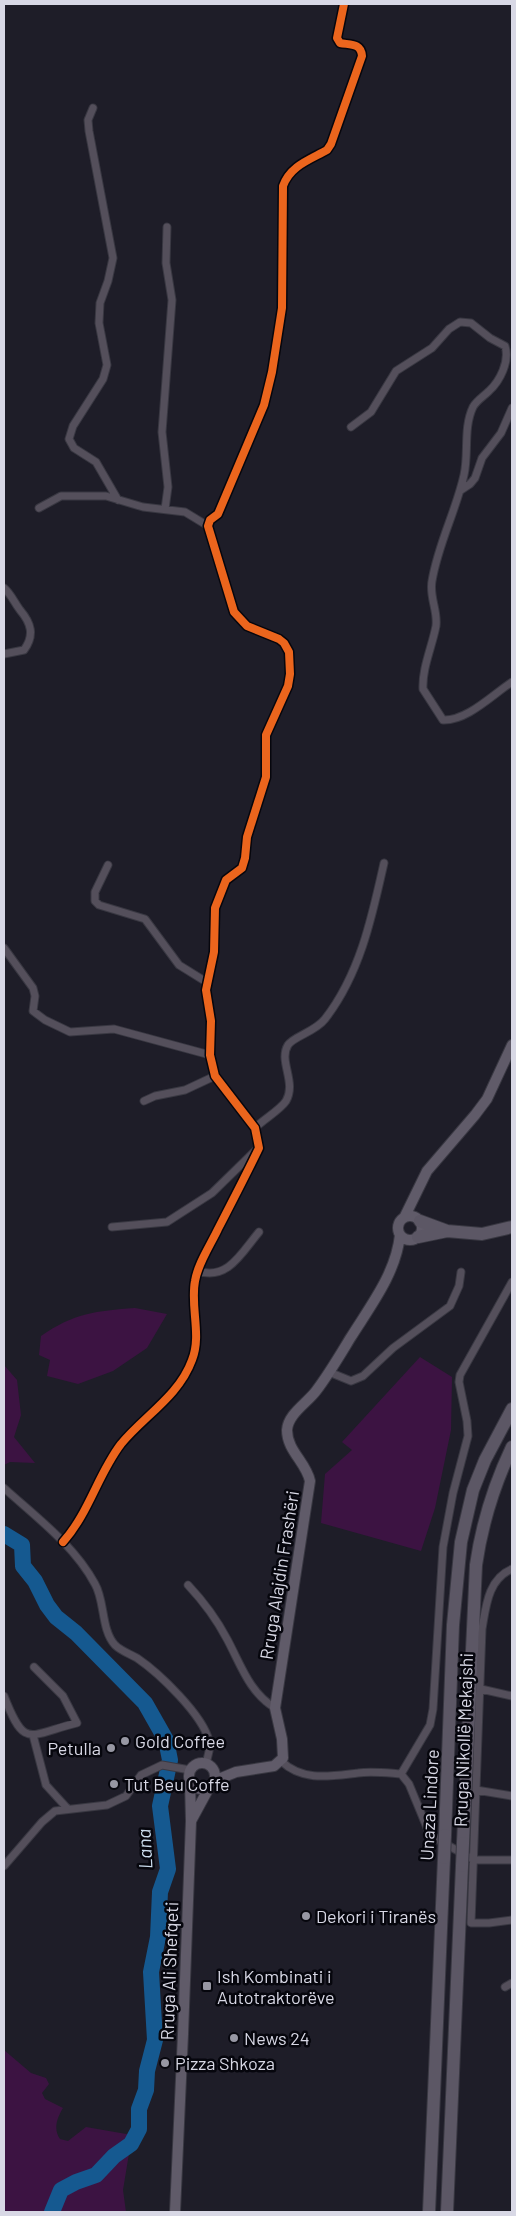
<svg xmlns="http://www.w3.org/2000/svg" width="516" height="2216" font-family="Barlow,sans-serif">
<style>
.green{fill:#3c1342}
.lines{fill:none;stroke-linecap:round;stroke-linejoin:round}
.river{stroke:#155990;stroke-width:16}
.street-casing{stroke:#393842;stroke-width:9}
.secondary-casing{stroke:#393842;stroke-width:12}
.highway-casing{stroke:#393842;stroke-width:14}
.street{stroke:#544f5b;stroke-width:7}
.secondary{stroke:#605b69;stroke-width:10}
.highway{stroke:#5c5765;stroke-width:12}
.highway-bridge-casing{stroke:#393842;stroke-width:14;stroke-linecap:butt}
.highway-bridge{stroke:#5c5765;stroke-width:12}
.cycleway-casing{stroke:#06060d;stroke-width:11}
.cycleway{stroke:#eb651d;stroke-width:8}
.poi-dot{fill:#9797a3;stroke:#06060d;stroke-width:2}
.labels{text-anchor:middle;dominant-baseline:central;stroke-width:5;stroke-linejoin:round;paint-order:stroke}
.street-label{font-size:18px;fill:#d8d8e5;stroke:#06060d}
.poi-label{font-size:18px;fill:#d8d8e5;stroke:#06060d;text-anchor:start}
.water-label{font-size:19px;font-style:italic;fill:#cbdced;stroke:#06060d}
</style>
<rect width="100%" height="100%" fill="#1e1d28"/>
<path class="green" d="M135,1308L167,1314L147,1348L113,1371L78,1384L47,1376L50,1360L39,1355L41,1336C74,1313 96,1311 135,1308Z
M420,1357L452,1377L451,1430L435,1508L421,1551L321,1523L325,1474L352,1450L342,1442Z
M4,1365L17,1380L21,1415L14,1437L35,1463L10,1462L4,1465Z
M4,2050L31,2073L46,2078L49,2084L42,2093L45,2099L63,2108C57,2118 53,2129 60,2139L68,2141L86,2127L132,2135L123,2190L126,2212H4Z"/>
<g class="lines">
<path class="river" d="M4,1534L22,1545L23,1566L35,1581L47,1605L56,1617L76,1633L145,1703L166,1740L170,1760L160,1806L168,1869L160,1892L158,1937L151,1972L155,2040L147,2071L146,2090L139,2109V2129L131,2144L114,2156L96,2175L76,2182L61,2190L52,2212"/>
<defs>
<path id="street" d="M93,108L88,120L89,131L113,258L108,281L100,303L99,323L107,365L103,379L73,426L69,439L74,448L96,462L118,500
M351,427L371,412L396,371L432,348L449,329L460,322L471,323L490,338L505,346C510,361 500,381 489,391C484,396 476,401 473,407C463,428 469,453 464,475C456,511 438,544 432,581C429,597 438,610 436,626C432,647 422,668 423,689L443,720C467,721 492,695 512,682
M461,490L470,484L475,478L482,458L501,433L512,408
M39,508L61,496H106L143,507L185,512L208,526
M165,509L168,487L162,432L172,300L166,263L167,227
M4,588C11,594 14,602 20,610C31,623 35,635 24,650L4,654
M108,865L95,892V901L99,905L145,919L179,965L208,983
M4,948L33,988L35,996L33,1011L45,1020L70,1032L114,1029L210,1055
M144,1101L155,1096L185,1090L215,1076
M255,1128C264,1119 280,1110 286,1101C297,1082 278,1061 288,1045C294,1036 315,1032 325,1019C360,974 372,917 384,863
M112,1227L167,1222L212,1193L255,1151
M198,1271C228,1281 242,1252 259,1232
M329,1372L351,1381L363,1376L393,1348L450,1306L459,1286L461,1272
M4,1488C36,1517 74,1545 95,1584C105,1601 101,1630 115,1645C121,1651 130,1654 137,1658C159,1673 203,1715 209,1741C211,1749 208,1755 206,1763
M63,1542C89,1513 98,1474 121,1444C144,1416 179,1396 192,1360C202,1335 190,1307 195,1281C198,1263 210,1246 218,1229C232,1202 246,1175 259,1148L255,1128L215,1076L210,1055L211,1021L206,990L214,952L215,908L226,880L242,868L245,858L247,837L266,777V735L288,686L290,674L289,652L284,643L279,639L247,626L234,612L208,526L210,520L218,514L264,405L272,372L282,308L283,186C290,166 309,160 327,150L331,144L362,56C361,43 351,45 340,43L337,38L344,4
M512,1569C488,1579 486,1606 482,1629L471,1923H489L512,1920
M188,1585C203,1601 217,1620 227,1639C241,1665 249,1692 275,1708
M481,1689L512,1696
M4,1696C25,1750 28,1735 77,1723L63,1696L34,1667
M33,1735L46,1785L67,1808
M281,1761C303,1782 331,1776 358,1773C372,1771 387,1773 401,1774
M401,1774L430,1725L433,1709L443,1547L453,1493L468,1436L467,1421L459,1382L460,1375L512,1282
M401,1774L409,1784L428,1830L435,1838L474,1860H512
M476,1790L512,1796
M4,1866L42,1822L55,1811L107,1805L126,1796L141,1775L162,1765L190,1770
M505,1987L512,1983"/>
<path id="secondary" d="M398 1228a12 12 0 1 1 24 0a12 12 0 1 1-24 0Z
M405,1216L427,1171L475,1115L487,1099L512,1045
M189 1776a13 13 0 1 1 26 0a13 13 0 1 1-26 0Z
M214,1781L236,1772L274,1766L283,1758L282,1739L275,1708L310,1481C306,1462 287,1451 287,1430C288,1414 307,1403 316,1391C329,1374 340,1355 351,1337C371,1305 396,1273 400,1235
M191,1821L210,1786
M175,2212L183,2034L191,1821L190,1782"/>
<path id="highway" d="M447,1231L482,1234L512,1227
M418,1237L447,1231L420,1221
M445,1835L453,1625L461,1542L473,1490L485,1460L512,1409
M463,1843L476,1565C482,1523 494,1485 512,1447
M429,2212L444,1858
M447,2212L462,1866"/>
</defs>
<use href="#street" class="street-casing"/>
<use href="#secondary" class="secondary-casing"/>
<use href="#highway" class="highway-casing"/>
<use href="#street" class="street"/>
<use href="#secondary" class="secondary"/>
<use href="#highway" class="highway"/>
<defs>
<path id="highway-bridge" d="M444,1858L445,1835
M462,1866L463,1843"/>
</defs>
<use href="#highway-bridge" class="highway-bridge-casing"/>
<use href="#highway-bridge" class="highway-bridge"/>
<defs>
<path id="cycleway" d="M63,1542C89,1513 98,1474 121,1444C144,1416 179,1396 192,1360C202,1335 190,1307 195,1281C198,1263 210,1246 218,1229C232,1202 246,1175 259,1148L255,1128L215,1076L210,1055L211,1021L206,990L214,952L215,908L226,880L242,868L245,858L247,837L266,777V735L288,686L290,674L289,652L284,643L279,639L247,626L234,612L208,526L210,520L218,514L264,405L272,372L282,308L283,186C290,166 309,160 327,150L331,144L362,56C361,43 351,45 340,43L337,38L344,4"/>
</defs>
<use href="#cycleway" class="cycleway-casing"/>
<use href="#cycleway" class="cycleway"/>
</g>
<g class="poi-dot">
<circle cx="125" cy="1741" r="5"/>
<circle cx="111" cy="1748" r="5"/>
<circle cx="114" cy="1784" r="5"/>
<circle cx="306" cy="1916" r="5"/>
<rect x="202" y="1981" width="10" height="10" rx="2.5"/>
<circle cx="234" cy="2038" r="5"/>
<circle cx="165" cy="2063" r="5"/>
</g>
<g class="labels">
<g class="street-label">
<text transform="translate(279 1575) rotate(-81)">Rruga Alajdin Frashëri</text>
<text transform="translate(463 1740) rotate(-88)">Rruga Nikollë Mekajshi</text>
<text transform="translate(429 1805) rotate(-87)">Unaza Lindore</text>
<text transform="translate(169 1971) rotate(-88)">Rruga Ali Shefqeti</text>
</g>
<g class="poi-label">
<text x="135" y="1741">Gold Coffee</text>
<text x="101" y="1748" text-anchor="end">Petulla</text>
<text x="124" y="1784">Tut Beu Coffe</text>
<text x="316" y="1916">Dekori i Tiranës</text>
<text x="217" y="1976">Ish Kombinati i<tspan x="217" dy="21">Autotraktorëve</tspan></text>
<text x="244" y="2038">News 24</text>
<text x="175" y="2063">Pizza Shkoza</text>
</g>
<g class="water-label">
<text transform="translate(144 1849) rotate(-93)">Lana</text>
</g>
</g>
<rect width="516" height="2216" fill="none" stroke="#d8d8e5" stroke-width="10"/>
</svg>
